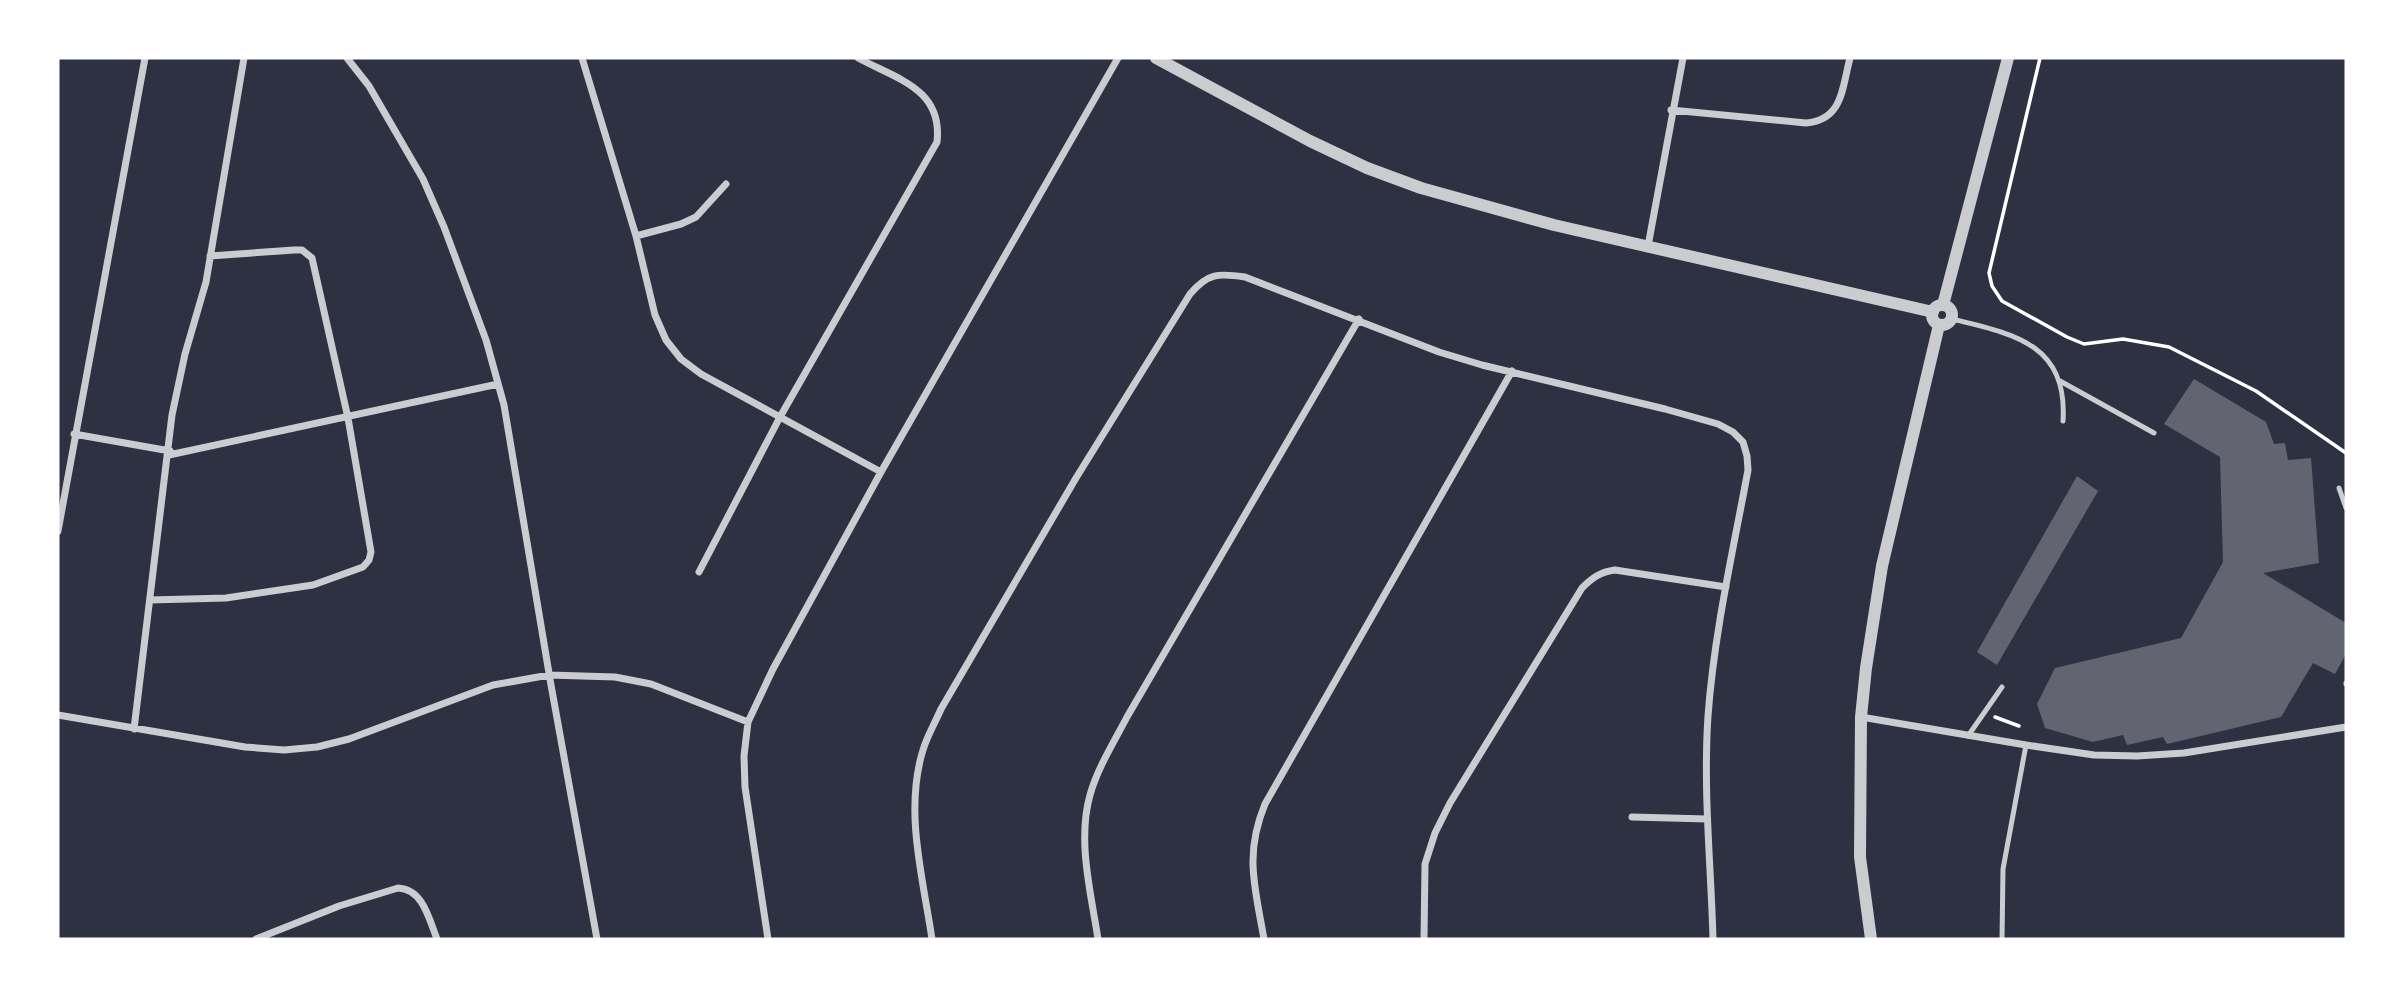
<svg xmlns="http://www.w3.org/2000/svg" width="2404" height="997" font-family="Raleway,sans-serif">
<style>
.building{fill:#626471}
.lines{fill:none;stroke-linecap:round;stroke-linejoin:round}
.path{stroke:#fff;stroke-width:3.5}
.service{stroke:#caccd0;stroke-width:5}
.minor{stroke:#caccd0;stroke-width:7}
.tertiary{stroke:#caccd0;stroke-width:12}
</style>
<rect width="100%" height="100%" fill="#2d3142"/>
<path class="building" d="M2194,379L2266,422L2274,444L2285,443L2288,460L2311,458L2319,563L2263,573L2346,623V654L2335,674L2313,663L2281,717L2167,744L2163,737L2127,745L2123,735L2093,742L2045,728L2037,704L2055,668L2181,638L2223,562L2220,457L2164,424Z
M2077,476L2098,491L1997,665L1977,652Z"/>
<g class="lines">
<path class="path" d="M2040,58L1989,273L1992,286L2002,301L2067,337L2084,344L2123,339L2169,347L2256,391L2346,453
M1995,717L2019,726"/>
<path class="service" d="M1952,319C2014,334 2068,344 2063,421
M2060,381L2154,433
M2339,488L2346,508
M2346,684V683
M1968,736L2002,687
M2002,939L2003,869L2026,745"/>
<path class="minor" d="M347,58L369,86L423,179L444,227L486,340L504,405L551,685L597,939
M582,58L636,236L655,315L666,340L681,359L701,374L881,472
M1671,110L1806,123C1843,120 1842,88 1850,58
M636,236L681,224L696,217L726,184
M1648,246L1683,58
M74,434L170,451
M169,455L498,384
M58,531L145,58
M699,572L780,417L937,142C943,89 897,79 858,58
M150,600L226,598L313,585L363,567L369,560L371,552L348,418L312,258L302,250H294L210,256
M58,715L245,747L284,750L317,747L349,739L493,685L549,675L615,677L651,684L748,722
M1861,717L2026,745L2094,755L2137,756L2184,753L2346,727
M134,729L172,415L185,354L206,282L244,58
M1632,817L1707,819
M256,939L339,906L398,888C423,889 429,919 437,939
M768,939L745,787L744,756L748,722L773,669L881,472L1118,58
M932,939C923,878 904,811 923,750C927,736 935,723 941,709L1076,478L1190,294C1208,273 1218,273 1245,277L1439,352L1482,365L1665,409L1718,424L1733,432L1743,442L1747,456L1748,470C1733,551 1714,634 1708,716C1703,791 1711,865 1713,939
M1098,939C1091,893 1077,841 1090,795C1098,767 1114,742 1127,717L1359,319
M1264,939C1255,887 1244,855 1265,804L1512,371
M1424,939L1425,864L1435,833L1450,803L1582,588C1592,578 1600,572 1615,570L1726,587"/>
<path class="tertiary" d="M1156,58L1310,141L1367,168L1421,188L1554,225L1933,312
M1932 315a10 10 0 1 1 20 0a10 10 0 1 1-20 0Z
M1943,305L2008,58
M1871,939L1860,857L1861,717L1866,668L1882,566L1939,325"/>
</g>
<rect width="2404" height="997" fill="none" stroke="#ffffff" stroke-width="119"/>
</svg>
